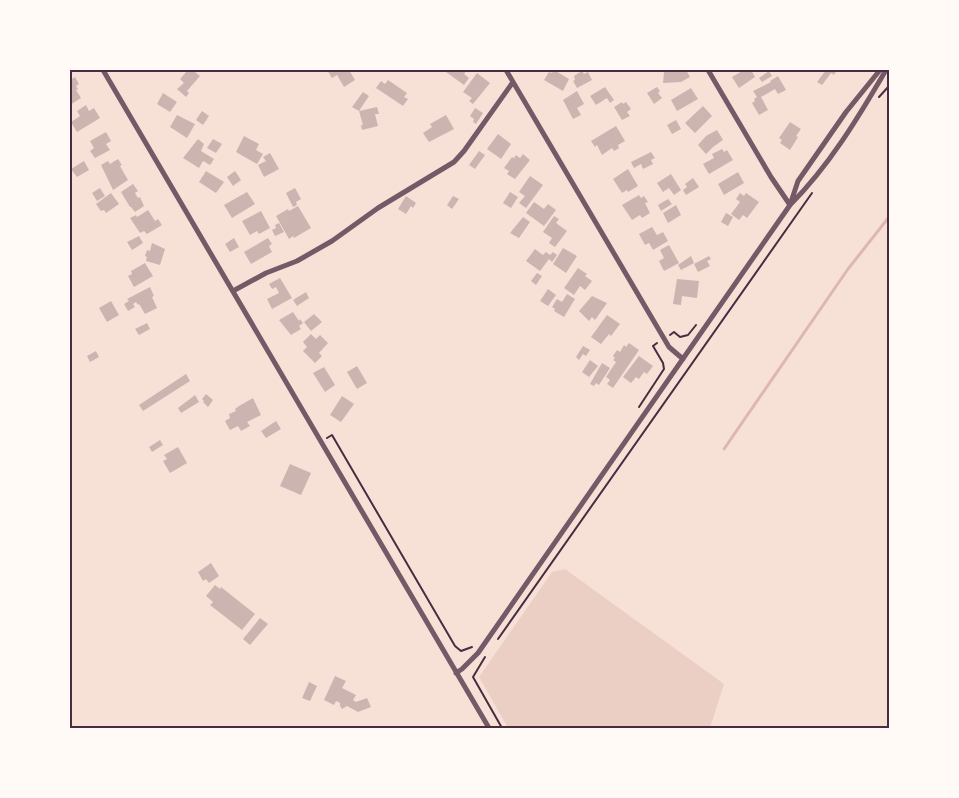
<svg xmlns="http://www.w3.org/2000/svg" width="959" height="798" font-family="'Alegreya Sans',sans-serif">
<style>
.green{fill:#ebcfc5}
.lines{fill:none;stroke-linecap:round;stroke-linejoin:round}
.stream{stroke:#dcb8b0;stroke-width:3}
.building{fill:#ccb4b1}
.path{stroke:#4a2c40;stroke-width:2}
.minor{stroke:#755966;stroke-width:5}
.neatline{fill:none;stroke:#4a2c40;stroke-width:2}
</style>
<rect width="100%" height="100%" fill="#f7e1d7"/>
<path class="green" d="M565,569L724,684L710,728H508L479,677L552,572Z"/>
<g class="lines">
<path class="stream" d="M724,449L848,269L889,217"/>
</g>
<path class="building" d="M188,70H196L195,72L200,76L187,91L189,93L186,97L177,89L184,83L180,79Z
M327,70H349L355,80L344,87L337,75L332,78Z
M448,70H467L464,74L469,78L464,85L446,72Z
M554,70L569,79L563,91L544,80L549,72L552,73Z
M675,70H686L690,77L681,82L663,83L664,72Z
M744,70H751L755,77L739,88L732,77Z
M826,70H837L834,75L831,73L822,85L817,82Z
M582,71L584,74L588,72L592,80L577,88L573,81L575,80L574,76Z
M769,71L772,76L762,82L759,78Z
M477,73L490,83L473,104L469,101L472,98L463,92Z
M778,76L786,90L778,94L775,89L761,97L768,110L759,115L752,103L755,101L754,99L757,97L753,91L771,82L770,81Z
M75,77L79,84L76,86L78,89L76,90L81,98L70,105V80Z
M388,80L407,93L404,97L408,99L403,106L376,88L381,81L385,84Z
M605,87L614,100L610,103L607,98L596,105L590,96Z
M657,87L660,91L658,93L662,98L654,104L647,93Z
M691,88L698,99L677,111L671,100Z
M577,91L584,104L577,108L581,115L573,119L563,100Z
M363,92L369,96L359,111L352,107Z
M163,93L177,102L170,112L157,104Z
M622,102L623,104L626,102L631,109L627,112L630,116L622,120L614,107Z
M86,105L89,111L94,108L100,118L77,132L71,122L80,116L77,111Z
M703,106L712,116L695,133L685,123Z
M377,107L379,114H375L378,126L362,130L361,125H363L359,111Z
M475,108L483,113L476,124L473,122L474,119L470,116Z
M202,111L209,116L203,125L196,120Z
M177,115L195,124L187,138L170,127Z
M446,115L454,129L429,142L423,133L432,127L430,124Z
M676,120L681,129L672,134L667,125Z
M790,122L801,129L796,136L798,137L790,150L780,143L782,140L779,138Z
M616,126L625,141L618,145L619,148L614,151L612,148L602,155L597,145L595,147L591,141Z
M717,130L723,140L713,147L706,154L698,145L706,136Z
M106,132L111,141L106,144L110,150L95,158L90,151L94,148L90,141Z
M498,134L511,144L501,159L487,149Z
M244,136L259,144L256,150L263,154L257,164L236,152Z
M198,139L204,144L201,151L214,159L210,165L203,161L199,168L183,158Z
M213,139L222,144L216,153L207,148Z
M722,149L724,152L727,150L733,160L709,174L703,164L714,158L712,154Z
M479,151L485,155L475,169L469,165Z
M651,152L655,158L651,160L653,164L643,169L641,164L634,168L631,162Z
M270,153L279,169L264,177L258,165L266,161L263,157Z
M523,154L530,160L515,179L507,174L509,171L504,168L512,157L514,158L516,155L520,158Z
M118,159L122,165L120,166L128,180L113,190L101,165L108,161L110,164Z
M84,161L89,170L77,177L71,169Z
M628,169L638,186L628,192L627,190L622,193L613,179Z
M206,171L224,182L216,193L199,182Z
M235,171L241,180L233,186L227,177Z
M738,172L744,183L724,195L718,184Z
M671,174L681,190L674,195L669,188L663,192L657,183Z
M530,176L543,185L526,208L519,203L525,196L519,192Z
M693,178L699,187L686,195L683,190L687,187L685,184Z
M133,184L138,191L135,193L138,198L140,197L144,206L135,212L131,207H130L121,192Z
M100,188L105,196L97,201L92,193Z
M295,188L301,199L296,202L297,205L293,207L286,193Z
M247,192L255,204L232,218L224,205Z
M510,192L518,197L511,208L503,203Z
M111,193L119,204L106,213L104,210L101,211L96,204Z
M740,193L744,196L746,193L759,202L747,218L743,215L739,220L731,214L740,202L736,199Z
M639,195L641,198L644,196L648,202L645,203L650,213L642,218L640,215L632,220L622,205Z
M406,196L416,203L413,208L411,206L406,214L398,209Z
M453,196L459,199L452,209L447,205Z
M668,199L672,204L661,211L658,205Z
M534,202L544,209L548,204L556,210L544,226L526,213Z
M676,205L681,215L668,223L663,213Z
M298,206L311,228L294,238L293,236L289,239L276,216L288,209L289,211Z
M148,210L155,221L158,219L162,225L147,234L144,231L140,233L130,218L136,215L137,217Z
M261,211L270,228L259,234L257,231L250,235L242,221Z
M726,213L733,217L728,226L721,222Z
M554,216L559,219L556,223L567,231L555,247L549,243L552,238L543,232Z
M523,217L530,222L519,238L510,233Z
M279,223L284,232L275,236L272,230L276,228L275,225Z
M652,227L657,235L663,232L668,241L653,250L649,243L645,245L639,234Z
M139,236L143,243L132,250L127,242Z
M234,238L239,247L230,252L225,244Z
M268,238L272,244L269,246L272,252L251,264L244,252Z
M152,243L165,249L160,265L146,261L147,257L145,256L147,250L150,251Z
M669,245L679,263L664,271L659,261L664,258L660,250Z
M563,248L577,256L566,273L553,264Z
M535,249L543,255L546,252L550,255L553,252L557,255L552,262L549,259L540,271L526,261Z
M691,256L694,263L681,270L678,265Z
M709,256L711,259L707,261L710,266L698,272L694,264Z
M145,263L153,276L134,287L128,276L132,274L131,271Z
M578,268L587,274L585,276L592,281L585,290L580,286L574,295L564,288Z
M537,273L542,276L536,285L531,281Z
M280,278L292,298L272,309L267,299L279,293L276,287L272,289L269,284Z
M677,279L699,281L697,298L682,296L681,305L673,304Z
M150,287L154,296L152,297L157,308L145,314L139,304L138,305L136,302L133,304L135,307L128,311L124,304L129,301L127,299Z
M548,289L556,295L548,306L540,301Z
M306,292L309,298L297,306L293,300Z
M567,294L575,299L564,317L554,311L555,309L552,307L557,299L562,302Z
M592,296L607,303L595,320L592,317L589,321L579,311Z
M111,301L119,315L107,322L99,308Z
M293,312L299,321L300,319L303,323L299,326L301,329L291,335L279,320Z
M314,314L322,322L311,331L304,322Z
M607,315L620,324L611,336L609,334L601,344L591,337Z
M147,323L150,329L139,335L135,329Z
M311,334L316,339L320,335L328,343L319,353L322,356L315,363L303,351L307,347L303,342Z
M629,343L639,350L613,388L607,384L610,380L606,377L616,362L613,360L615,358L613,356L617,350L620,352L624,345L626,347Z
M583,346L590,350L586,356L583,354L579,360L576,357Z
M96,351L99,357L90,362L87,356Z
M639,356L653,366L647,374L644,372L639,379L636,377L631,383L623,377Z
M590,360L598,366L589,377L582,372Z
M602,363L610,368L599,385L596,383L594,386L590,384Z
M357,366L367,383L357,389L347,372Z
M324,367L335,385L325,392L313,373Z
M186,374L190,381L143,411L139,405Z
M206,394L213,400L208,407L203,402L204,401L202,399Z
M195,395L199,402L181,413L178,408Z
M342,396L354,404L341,422L330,415Z
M253,398L261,415L247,422L250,426L241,431L238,426L230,430L225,421L230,418L229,414L236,411L235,409L239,406Z
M276,421L281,429L266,438L261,431Z
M160,440L163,445L152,452L149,447Z
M178,447L187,463L170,473L163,461L167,459L164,455Z
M290,464L311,473L301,495L280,486Z
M211,563L219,576L209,583L206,579L203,581L198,572Z
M215,585L220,589L221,587L255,614L242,630L210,605L213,602L206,596Z
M260,618L268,624L250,645L243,639Z
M335,676L346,681L342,688L356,695L353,700L356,702L367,698L371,707L358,712L347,706L342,709L340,706V703L336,701L334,705L324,700Z
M309,682L317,686L310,701L302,698Z"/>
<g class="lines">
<path class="path" d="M879,97L889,86
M670,335L674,332L680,337L688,335L696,325
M639,407L664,369L663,363L653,346L657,343
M327,438L332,435L455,646L461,651L472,647
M498,639L812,193
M485,657L473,677L502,728"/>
<path class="minor" d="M103,70L489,728
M506,70L669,347L683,359
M708,70L771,177L790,205
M791,202L798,181L846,112L880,70
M233,291L266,273L297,261L332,241L378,208L454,162L464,151L513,82
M456,673L462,669L478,653L790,205C829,166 858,118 886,70"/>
</g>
<rect width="959" height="798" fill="none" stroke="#fffaf5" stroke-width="142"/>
<rect x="71" y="71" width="817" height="656" class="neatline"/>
</svg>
